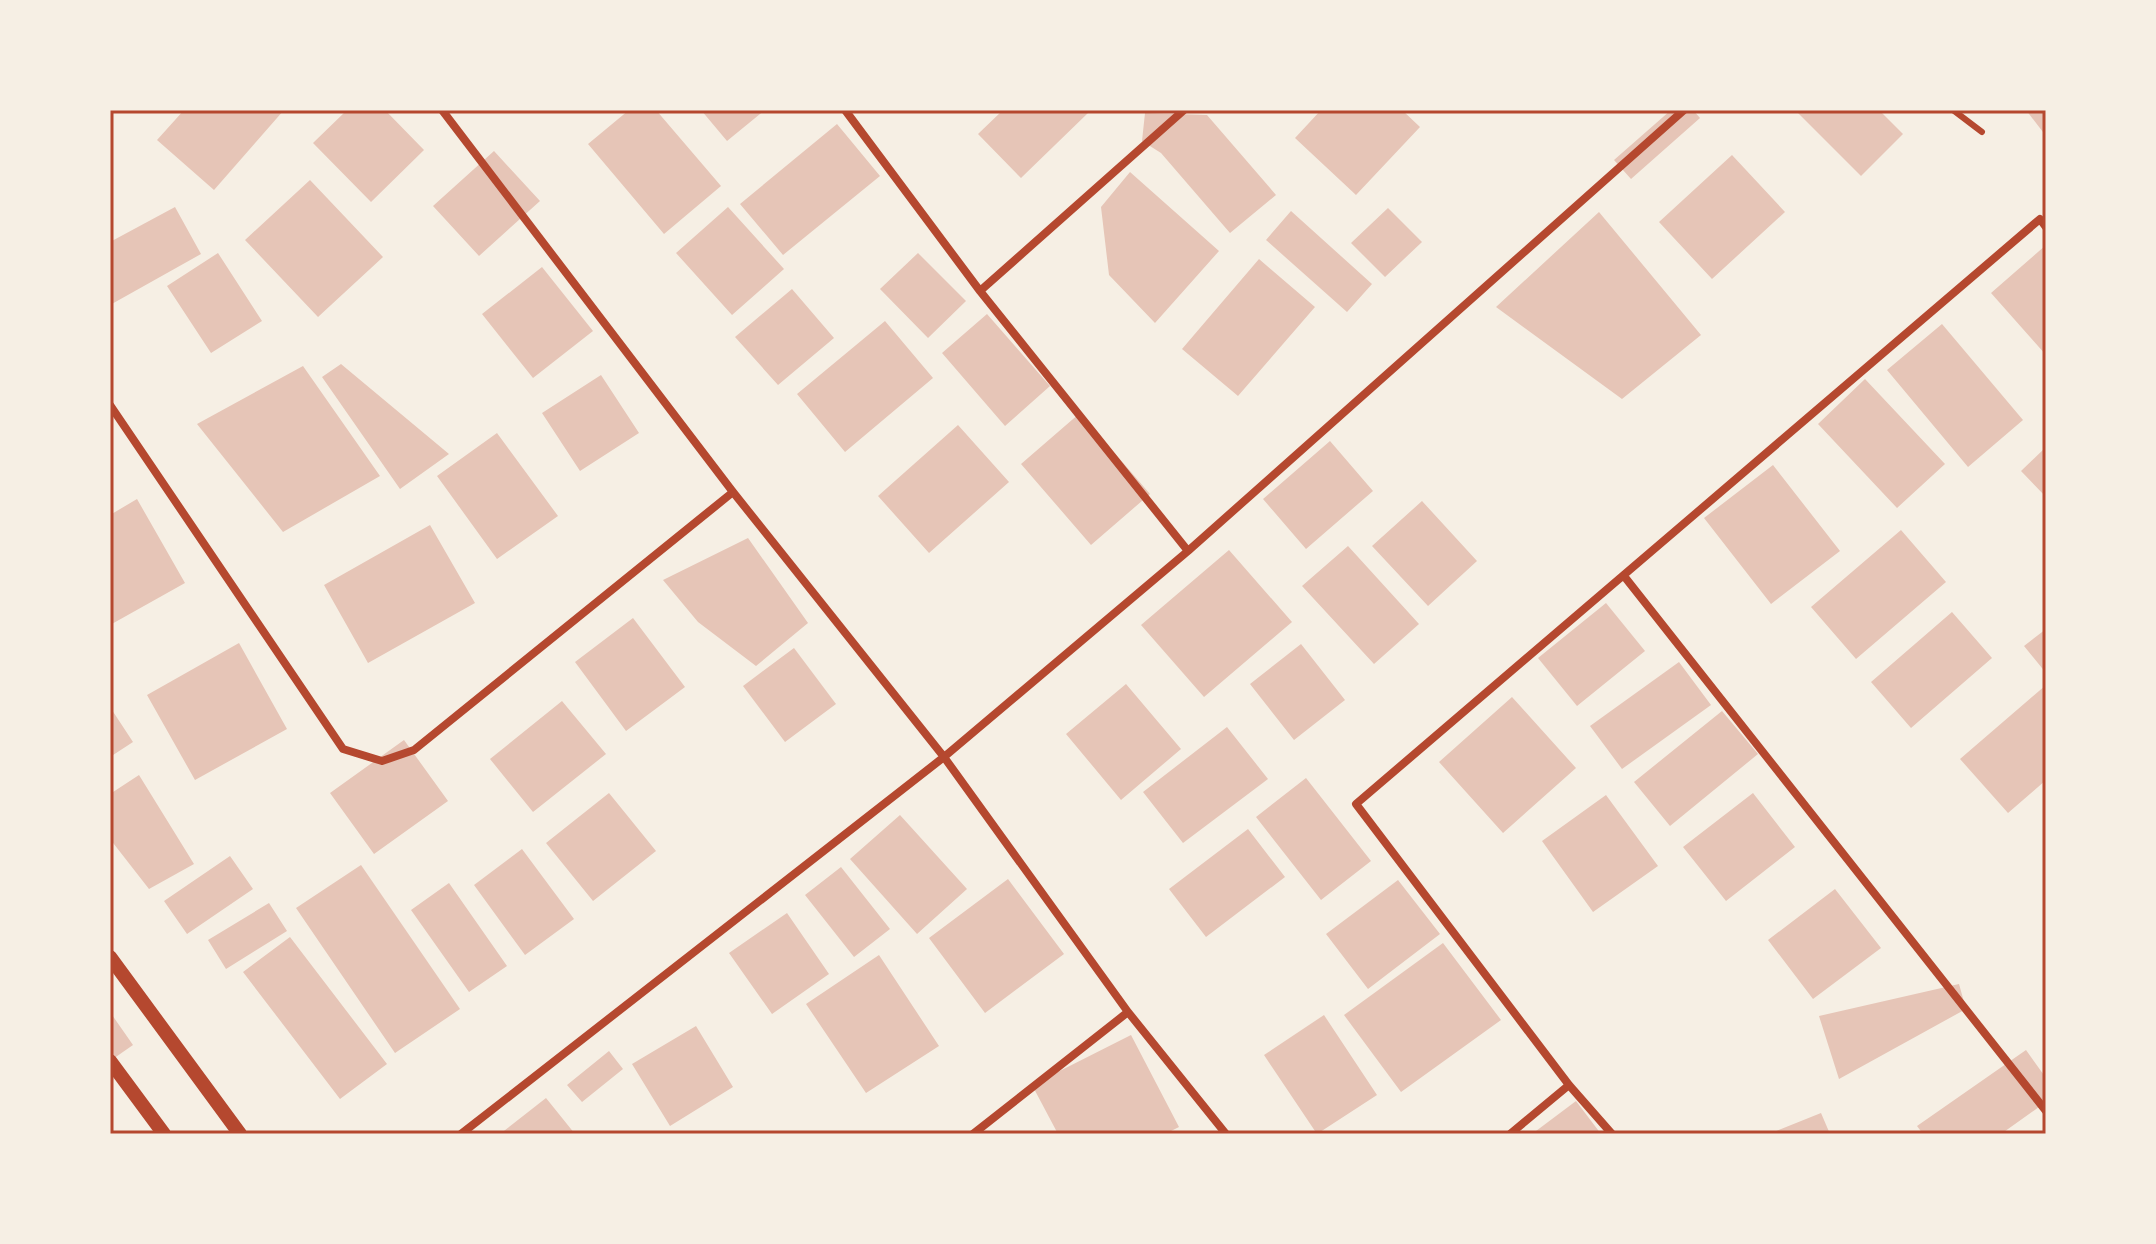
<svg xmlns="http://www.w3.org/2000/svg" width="2156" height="1244" font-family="'Asap Condensed',sans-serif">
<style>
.building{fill:#e6c5b7}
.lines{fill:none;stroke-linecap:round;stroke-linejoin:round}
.service{stroke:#b5482f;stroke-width:6}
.minor{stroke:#b5482f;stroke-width:8}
.tertiary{stroke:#b5482f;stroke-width:14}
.neatline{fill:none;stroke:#b5482f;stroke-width:3}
</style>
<rect width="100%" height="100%" fill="#f6efe4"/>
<path class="building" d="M184,110H284L214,190L157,140Z
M347,110H385L424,150L371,202L313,143Z
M629,110H656L721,186L664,234L588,144Z
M701,110H765L727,141Z
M1003,110H1085L1088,113L1021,178L978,134Z
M1321,110H1402L1420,127L1356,195L1295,138Z
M1671,110H1693L1700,118L1631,179L1614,160Z
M1795,110H1879L1903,134L1861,176Z
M2026,110H2046V136Z
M1145,113L1207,115L1276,195L1230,233L1161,153L1142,141Z
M837,124L880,176L783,255L740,204Z
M494,151L540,201L479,256L433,206Z
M1732,155L1785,212L1712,279L1659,222Z
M1130,172L1219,251L1155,323L1109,275L1101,207Z
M310,180L383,257L318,317L245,240Z
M175,207L201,254L110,305V242Z
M728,207L784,269L732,315L676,253Z
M1388,208L1422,242L1385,277L1351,243Z
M1291,211L1372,284L1347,312L1266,240Z
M1599,212L1701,335L1622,399L1496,307Z
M2046,245V355L1991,293Z
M218,253L262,321L211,353L167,286Z
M918,253L966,301L928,338L880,289Z
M1259,259L1315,307L1238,396L1182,349Z
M542,267L593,331L533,378L482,314Z
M792,289L834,338L778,385L735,337Z
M987,314L1050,386L1005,426L942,353Z
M885,321L933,378L845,452L797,394Z
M1942,324L2023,420L1968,467L1887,370Z
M341,364L449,454L400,489L322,377Z
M303,366L380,476L283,532L197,424Z
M601,375L639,433L580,471L542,413Z
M1865,379L1945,464L1897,508L1818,424Z
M1080,413L1150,494L1091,545L1021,464Z
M958,425L1009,482L929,553L878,496Z
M497,433L558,516L497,559L437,476Z
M1330,441L1373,491L1306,549L1263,499Z
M2046,447V497L2021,471Z
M1773,465L1840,551L1771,604L1704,518Z
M137,499L185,583L110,625V515Z
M1422,501L1477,561L1428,606L1372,546Z
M430,525L475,603L368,663L324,585Z
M1901,530L1946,582L1856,659L1811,607Z
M748,538L808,623L756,666L698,622L663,580Z
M1348,546L1419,624L1374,664L1302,586Z
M1229,550L1292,622L1204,697L1141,625Z
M1606,603L1645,651L1577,706L1538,658Z
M1952,612L1992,658L1911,728L1871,682Z
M633,618L685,687L626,731L575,662Z
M2046,629V673L2024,646Z
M239,643L287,729L195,780L147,695Z
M1301,644L1345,700L1294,740L1250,684Z
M794,648L836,704L785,742L743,686Z
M1679,662L1711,705L1622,769L1590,726Z
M1126,684L1181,749L1121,800L1066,734Z
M2046,685V780L2008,813L1960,759Z
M1512,697L1576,768L1503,833L1439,762Z
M562,701L606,754L533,812L490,759Z
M110,707L133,742L110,757Z
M1722,711L1758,754L1670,826L1634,782Z
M1227,727L1268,779L1183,843L1143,792Z
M404,740L448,801L374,854L330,793Z
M139,775L194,864L149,889L110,839V794Z
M1306,778L1371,861L1321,900L1256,817Z
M609,793L656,851L593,901L546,843Z
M1753,793L1795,847L1726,901L1683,847Z
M1606,795L1658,866L1593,912L1542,841Z
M900,815L967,889L917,934L850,859Z
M1248,829L1285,877L1206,937L1169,889Z
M522,849L574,919L525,955L474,885Z
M230,856L253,889L187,934L164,901Z
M361,865L460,1009L395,1053L296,908Z
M841,867L890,929L854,957L805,895Z
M1008,879L1064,954L985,1013L929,938Z
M1398,880L1440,934L1368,989L1326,934Z
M449,883L507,966L469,992L411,910Z
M1835,889L1881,948L1813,999L1768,940Z
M269,903L287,931L226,969L208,940Z
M787,913L829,974L772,1014L729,953Z
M290,937L387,1064L340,1099L243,972Z
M1443,943L1501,1020L1401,1092L1344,1015Z
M879,955L939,1046L866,1093L806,1004Z
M1959,984L1966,1009L1839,1079L1819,1016Z
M110,1012L133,1045L110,1061Z
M1324,1015L1377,1095L1317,1134L1264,1055Z
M696,1026L733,1087L670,1126L632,1064Z
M1131,1035L1179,1127L1165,1134H1058L1032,1085Z
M2026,1050L2046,1078V1102L2001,1134H1923L1917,1126Z
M609,1051L623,1069L582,1102L567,1085Z
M546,1098L575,1134H500Z
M1576,1101L1601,1134H1532Z
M1821,1113L1830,1134H1769Z"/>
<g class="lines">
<path class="service" d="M1953,110L1982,132"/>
<path class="minor" d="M442,110L733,492L944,757L1128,1012L1226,1134
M845,110L980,291L1188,551
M980,291L1184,110
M110,405L343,749L382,761L414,750L733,492
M1624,576L2046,1111
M461,1134L944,757L1188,551L1684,110
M973,1134L1128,1012
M1510,1134L1569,1085
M1612,1134L1569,1085L1356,804L2040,219L2046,227"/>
<path class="tertiary" d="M110,957L240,1134
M110,1061L164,1134"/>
</g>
<rect width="2156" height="1244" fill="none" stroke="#f6efe4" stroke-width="224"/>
<rect x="112" y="112" width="1932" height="1020" class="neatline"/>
</svg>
